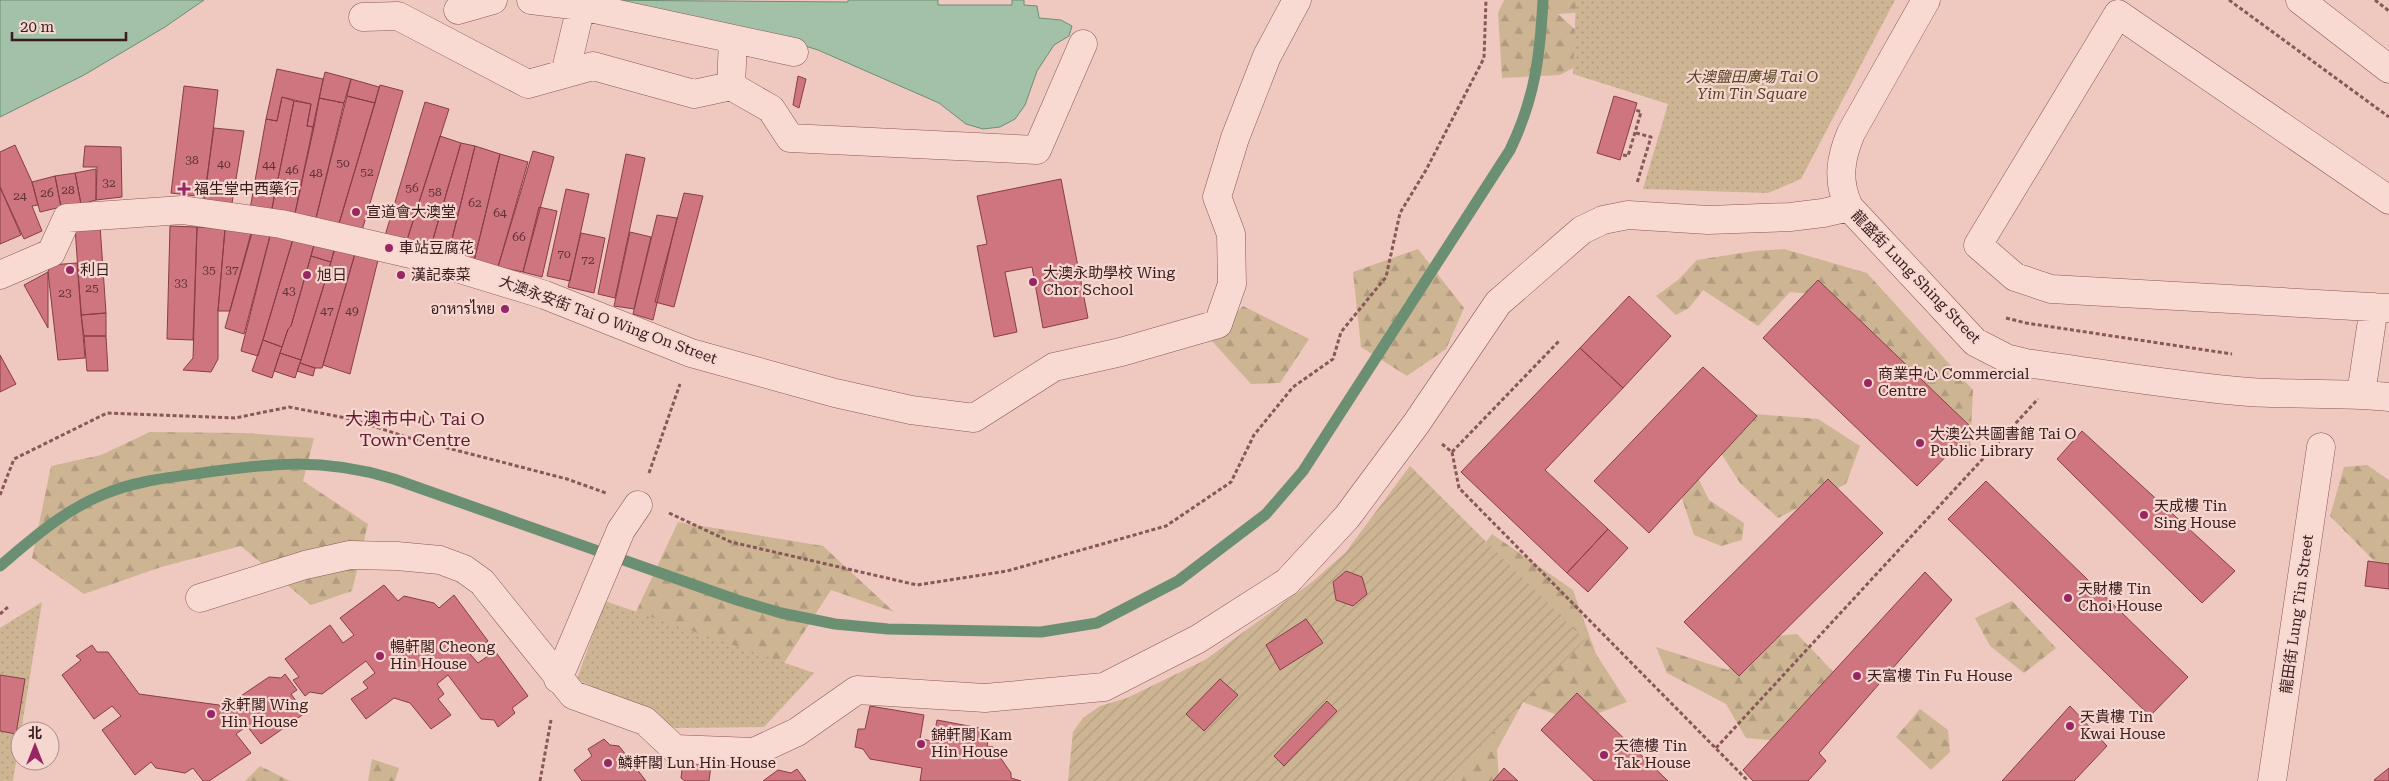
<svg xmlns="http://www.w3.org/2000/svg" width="2389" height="781" font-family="'Roboto Serif','Noto Sans SC',Sarabun,serif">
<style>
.forest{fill:url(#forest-firs)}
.park{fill:url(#park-dots)}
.garden{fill:url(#garden-furrows)}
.water{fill:#a3c1a8;stroke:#6a8f72}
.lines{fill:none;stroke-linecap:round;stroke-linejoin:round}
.stream{stroke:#6a8f72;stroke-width:11}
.building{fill:#ce757f;stroke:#883d47}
.minor-casing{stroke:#885858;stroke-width:29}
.path{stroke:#885858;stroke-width:3;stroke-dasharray:4 2.5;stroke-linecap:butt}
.minor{stroke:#f9dad3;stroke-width:28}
.poi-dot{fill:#992664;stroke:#f6d7d0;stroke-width:2}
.labels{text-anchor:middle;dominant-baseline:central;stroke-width:4.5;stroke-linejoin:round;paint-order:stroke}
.number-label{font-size:12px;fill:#5e3236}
.park-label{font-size:15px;font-style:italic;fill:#544622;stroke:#f6d7d0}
.poi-label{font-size:15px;fill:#381c1e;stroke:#f6d7d0;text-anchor:start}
.street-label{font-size:15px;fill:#381c1e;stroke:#f6d7d0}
.quarter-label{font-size:18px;fill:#651b33;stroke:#f6d7d0}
</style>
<defs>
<pattern id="forest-firs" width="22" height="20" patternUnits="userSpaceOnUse" patternTransform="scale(1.25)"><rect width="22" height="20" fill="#cdb594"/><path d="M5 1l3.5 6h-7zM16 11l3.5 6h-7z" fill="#b19b7f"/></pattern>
<pattern id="park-dots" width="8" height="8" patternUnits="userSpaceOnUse" patternTransform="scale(1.25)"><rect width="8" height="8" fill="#cdb594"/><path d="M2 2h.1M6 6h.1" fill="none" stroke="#b19b7f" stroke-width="1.8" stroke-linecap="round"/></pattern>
<pattern id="garden-furrows" width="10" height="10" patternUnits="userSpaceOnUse" patternTransform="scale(1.25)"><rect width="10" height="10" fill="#cdb594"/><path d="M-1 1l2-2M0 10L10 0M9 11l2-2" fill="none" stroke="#b19b7f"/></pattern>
</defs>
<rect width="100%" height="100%" fill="#efc8c0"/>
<path class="forest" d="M1504,0H1603L1604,11L1558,14L1601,53L1560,75L1502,78L1498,13Z
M1418,249L1464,308L1446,349L1407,376L1361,347L1353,272Z
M1784,249L1867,273L1973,390L1970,451L1936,430L1823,295L1790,292L1758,326L1703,290L1689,308L1676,315L1656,296L1678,280L1697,260L1754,251Z
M1243,306L1309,339L1280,383L1251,384L1211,340Z
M1756,414L1818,419L1860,446L1846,484L1778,518L1740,483L1715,444Z
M150,432L245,433L314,438L303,481L368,524L352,591L311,605L241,546L161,567L84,594L32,558L51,466L101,455Z
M1691,464L1709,500L1744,523L1742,540L1721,546L1694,535L1676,480Z
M2367,465L2389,480V576L2330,516L2344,467Z
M678,522L823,546L894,612L831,590L757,705L620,646Z
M1492,534L1573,590L1596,654L1627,702L1576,722L1523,702L1497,750L1499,781H1422L1457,579Z
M2012,601L2056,648L2024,673L1990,646L1975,618Z
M1797,634L1846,685L1790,742L1746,738L1726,704L1667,673L1656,647L1728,670L1752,638Z
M1920,709L1948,730L1950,752L1931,770L1896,737Z
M372,759L399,768L395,781H368Z
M260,766L288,780L292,781H245Z"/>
<path class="park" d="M1576,0H1895L1801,179L1768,193L1643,189L1668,104L1573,74Z
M605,601L814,673L764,727L675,728L577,679Z
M42,602L13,781H0V628Z"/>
<path class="garden" d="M1410,466L1585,640L1445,781H1068L1073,732L1083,718L1100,706L1127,698L1205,660L1312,582L1345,553Z"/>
<path class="water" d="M0,0H204L165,27L84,75L0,117Z
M584,0L848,2V0H938V5H1012V0H1024V5L1037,6L1039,18L1061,20L1072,26L1069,36L1054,45L1037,71L1025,105L1015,119L1000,127L983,129L966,124L939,103L818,50L760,32Z"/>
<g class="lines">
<path class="stream" d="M0,566C32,539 63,511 102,495C132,482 164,478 195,474C268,463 322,457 394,479L737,600L781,613L835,624L888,629L1041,632L1097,623L1178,581L1266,514L1303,471L1510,150C1535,98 1540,56 1543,0"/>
</g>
<path class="building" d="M277,69L323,79L314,127L307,126L311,104L282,97L277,121L266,119Z
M325,72L351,79L344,103L319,98Z
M798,76L806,79L799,108L793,105Z
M351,79L379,87L375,103L347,96Z
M380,85L403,91L361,234L338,227Z
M184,86L218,90L205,197L171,193Z
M347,96L375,103L338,227L315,222Z
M1614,96L1637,103L1620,160L1597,153Z
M282,97L294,101L271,213L250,209L266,119L277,121Z
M319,98L344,103L315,222L294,218Z
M294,101L311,104L307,126L314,127L294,218L271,213Z
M425,102L449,109L407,240L384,239Z
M214,128L244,131L231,209L203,205Z
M440,136L461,143L431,246L407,240Z
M461,143L475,146L449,251L431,246Z
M15,145L32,182L38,205L32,206L42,231L24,239L0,187V152Z
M85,146L121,147L122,197L96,200L97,167H83Z
M475,146L500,154L473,265L449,251Z
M533,151L554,157L523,272L498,267Z
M500,154L528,162L498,267L473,265Z
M626,154L645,158L615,298L598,294Z
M96,169V200L81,204L75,173Z
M75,173L81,204L61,207L55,176Z
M55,176L61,207L40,212L32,182Z
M1061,179L1088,318L1043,328L1032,267L1005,272L1017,332L994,337L977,246L987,244L977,196Z
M0,187L21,235L0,244Z
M566,189L589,194L570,281L547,276Z
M684,193L703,196L674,307L655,302Z
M539,207L557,211L542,277L523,272Z
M657,215L677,218L653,320L633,314Z
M100,225L106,313L81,315L75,227Z
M170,226L197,227L193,340L167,339Z
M253,226L271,232L244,334L225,328Z
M197,227L225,229L218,311V359L211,372L183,370L193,358Z
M225,229H253L230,311H218Z
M271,232L293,239L258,356L241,351Z
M630,232L651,237L634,309L614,306Z
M581,233L605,238L594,293L568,287Z
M293,239L314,245L291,326L288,329L282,347L263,340Z
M337,242L356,250L323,365L322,368H315L300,363Z
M314,245L335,246L331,262L311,256Z
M356,250L379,256L350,374L323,365Z
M311,256L331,262L301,360L280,353L288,329L291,326Z
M77,263L85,358L58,360L48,272L50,265Z
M48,272V328L24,285Z
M1818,280L1973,429L1917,486L1763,338Z
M1629,296L1671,336L1623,388L1580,348Z
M106,313V336H84L81,315Z
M84,336H106L108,371H87Z
M263,340L282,347L272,378L252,371Z
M1580,348L1623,388L1545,470L1608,529L1567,573L1461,472Z
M280,353L301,360L295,378L274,371Z
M0,355L16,384L0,392Z
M300,363L315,368L313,376L297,371Z
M1703,367L1757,416L1649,533L1594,481Z
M2082,431L2235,571L2202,603L2057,459Z
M1828,479L1883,533L1739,676L1684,622Z
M1986,481L2188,677L2150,716L1948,519Z
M1608,529L1628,548L1588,592L1567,573Z
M2368,561L2389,564V589L2365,586Z
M1346,571L1362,577L1367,594L1353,606L1336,600L1333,582Z
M1925,572L1952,600L1819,753L1826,761L1808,781H1753L1743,770Z
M384,585L398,601L404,596L434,603L439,608L454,595L488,641L470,654L478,663L495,651L528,696L512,708L515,713L498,727L494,720L481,719L448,675L437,684L444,694L438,699L451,715L431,729L410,703L394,698L366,719L351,699L368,688L363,682L375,673L366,661L322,694L310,692L305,696L293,680L299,677L285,659L330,625L343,643L354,635L340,618Z
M1306,619L1323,643L1280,670L1266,645Z
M92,645L97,652H108L139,694L226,706L269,677L281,678L285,674L297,690L291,694L305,713L261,744L247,726L236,734L251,753L209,781H203L193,768L185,773L156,768L151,762L135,775L102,730L121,716L112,706L94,719L62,675L81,660L76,656Z
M0,675L25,679L16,734L0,731Z
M1220,679L1238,695L1204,731L1186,714Z
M1577,693L1668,781H1594L1541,730Z
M1327,701L1337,711L1284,766L1274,756Z
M870,706L924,715L920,739L933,741L937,720L990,730L987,746L993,747L1011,773V778L1021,781H920L922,768L870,759L863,749L855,747L858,729H865Z
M2070,706L2107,746L2074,781H2002Z
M604,739L610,745L619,746L646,781H582L574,770L592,756L588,749Z
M683,761L711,765L709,781H685L681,778Z
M1504,768L1518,781H1493Z
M2389,768V781H2375L2374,780Z
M797,769L806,781H763L778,770L791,773Z"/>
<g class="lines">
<defs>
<path id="minor" d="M531,0L581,6L794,52
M1926,0L1851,133C1840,159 1837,181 1849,207L1975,342L2006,358L2026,363C2100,373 2174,386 2249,392C2295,395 2342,392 2389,397
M2300,0L2389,69
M458,10L493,0
M363,17L398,16L528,84L593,66L694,94L731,86L771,109L790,138L1037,150L1083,44
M565,74L581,6
M731,86L733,39
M2389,200L2118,14L1978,245L2015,277L2051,289L2389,308
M0,275L51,253L67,218L182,210L281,224L411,254L545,295L691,353L835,393L911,410L974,418L1054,367L1121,352L1218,324L1232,284L1231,234L1217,197L1235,138L1267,56L1297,0
M2361,394L2374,307
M200,598L305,565L350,555L397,556L440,560L464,569L482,582L573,695L645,721L675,749L754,752L797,732L857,690L985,698L1104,687L1198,639L1287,582L1347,517L1416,424L1498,303L1582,230L1603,220L1628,215L1708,220L1790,217L1823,213L1849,207
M558,679L621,530L638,505
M2272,781L2321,447"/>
</defs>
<use href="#minor" class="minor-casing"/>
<path class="path" d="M2229,0L2389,117
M2375,0L2389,11
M1636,133L1651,137L1637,183
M1623,155L1628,156L1641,112L1636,110
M2006,318L2026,323L2232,354
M1442,444L1452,452L1459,488L1748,781
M1452,452L1560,340
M649,473L680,384
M0,495L14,459L107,413L235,418L289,407L351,419L413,439L567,479L606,493
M669,513L731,542L917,585L1007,571L1166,526L1231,482L1254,435L1293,387L1333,359L1341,332L1386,277L1400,213L1426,170L1484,58L1486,0
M0,614L8,607
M1716,748L2038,399
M540,781L551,720"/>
<use href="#minor" class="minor"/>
</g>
<g class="poi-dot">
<path d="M181.5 181.5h5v5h5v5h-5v5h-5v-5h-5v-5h5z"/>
<circle cx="356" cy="212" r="5"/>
<circle cx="389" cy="248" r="5"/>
<circle cx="70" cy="270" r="5"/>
<circle cx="307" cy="275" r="5"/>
<circle cx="401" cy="275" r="5"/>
<circle cx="1033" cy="282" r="5"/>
<circle cx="505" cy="309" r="5"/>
<circle cx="1868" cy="383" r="5"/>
<circle cx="1920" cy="443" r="5"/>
<circle cx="2144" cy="515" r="5"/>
<circle cx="2068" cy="598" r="5"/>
<circle cx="380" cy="656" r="5"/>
<circle cx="1857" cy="676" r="5"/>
<circle cx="211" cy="714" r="5"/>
<circle cx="2070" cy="726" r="5"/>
<circle cx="921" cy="744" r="5"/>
<circle cx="1604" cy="755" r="5"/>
<circle cx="608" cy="763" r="5"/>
</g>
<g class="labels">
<g class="number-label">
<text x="192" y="160">38</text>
<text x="343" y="163">50</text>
<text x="224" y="164">40</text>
<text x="269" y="165">44</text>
<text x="292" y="170">46</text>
<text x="367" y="172">52</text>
<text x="316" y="173">48</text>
<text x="109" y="183">32</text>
<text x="412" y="188">56</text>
<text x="68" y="190">28</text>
<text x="435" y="192">58</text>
<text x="47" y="193">26</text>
<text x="20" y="196">24</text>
<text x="475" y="203">62</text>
<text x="500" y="213">64</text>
<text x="519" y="237">66</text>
<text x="564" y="254">70</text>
<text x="588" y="260">72</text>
<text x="209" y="270">35</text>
<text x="232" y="270">37</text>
<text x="181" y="283">33</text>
<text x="92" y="288">25</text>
<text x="289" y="291">43</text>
<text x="65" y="293">23</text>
<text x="327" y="311">47</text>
<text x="352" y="311">49</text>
</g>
<g class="park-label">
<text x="1752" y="77">大澳鹽田廣場 Tai O<tspan x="1752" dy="17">Yim Tin Square</tspan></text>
</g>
<g class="poi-label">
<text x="194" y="189">福生堂中西藥行</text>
<text x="366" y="212">宣道會大澳堂</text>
<text x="399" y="248">車站豆腐花</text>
<text x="80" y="270">利日</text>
<text x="1043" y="273">大澳永助學校 Wing<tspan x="1043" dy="17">Chor School</tspan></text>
<text x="317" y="275">旭日</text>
<text x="411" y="275">漢記泰菜</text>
<text x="495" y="309" text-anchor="end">อาหารไทย</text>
<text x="1878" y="374">商業中心 Commercial<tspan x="1878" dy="17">Centre</tspan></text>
<text x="1930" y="434">大澳公共圖書館 Tai O<tspan x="1930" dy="17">Public Library</tspan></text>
<text x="2154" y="506">天成樓 Tin<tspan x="2154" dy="17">Sing House</tspan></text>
<text x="2078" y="589">天財樓 Tin<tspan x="2078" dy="17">Choi House</tspan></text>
<text x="390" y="647">暢軒閣 Cheong<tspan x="390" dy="17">Hin House</tspan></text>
<text x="1867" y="676">天富樓 Tin Fu House</text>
<text x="221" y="705">永軒閣 Wing<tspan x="221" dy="17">Hin House</tspan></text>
<text x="2080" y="717">天貴樓 Tin<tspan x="2080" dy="17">Kwai House</tspan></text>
<text x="931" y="735">錦軒閣 Kam<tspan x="931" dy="17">Hin House</tspan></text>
<text x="1614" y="746">天德樓 Tin<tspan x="1614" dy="17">Tak House</tspan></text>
<text x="618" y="763">鱗軒閣 Lun Hin House</text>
</g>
<g class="street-label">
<text transform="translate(1916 277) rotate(46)">龍盛街 Lung Shing Street</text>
<text transform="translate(608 320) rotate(20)">大澳永安街 Tai O Wing On Street</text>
<text transform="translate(2297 614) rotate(-82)">龍田街 Lung Tin Street</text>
</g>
<g class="quarter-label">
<text x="415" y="418">大澳市中心 Tai O<tspan x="415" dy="21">Town Centre</tspan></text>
</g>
</g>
<g transform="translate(35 746)"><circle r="24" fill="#f6d7d0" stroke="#aa8c89"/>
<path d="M0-4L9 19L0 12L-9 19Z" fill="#992664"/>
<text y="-8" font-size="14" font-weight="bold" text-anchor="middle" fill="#381c1e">北</text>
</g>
<path d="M12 32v8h114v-8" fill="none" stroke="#381c1e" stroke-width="2.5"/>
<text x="20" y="32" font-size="15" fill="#381c1e" stroke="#f6d7d0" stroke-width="4" paint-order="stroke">20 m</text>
</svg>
